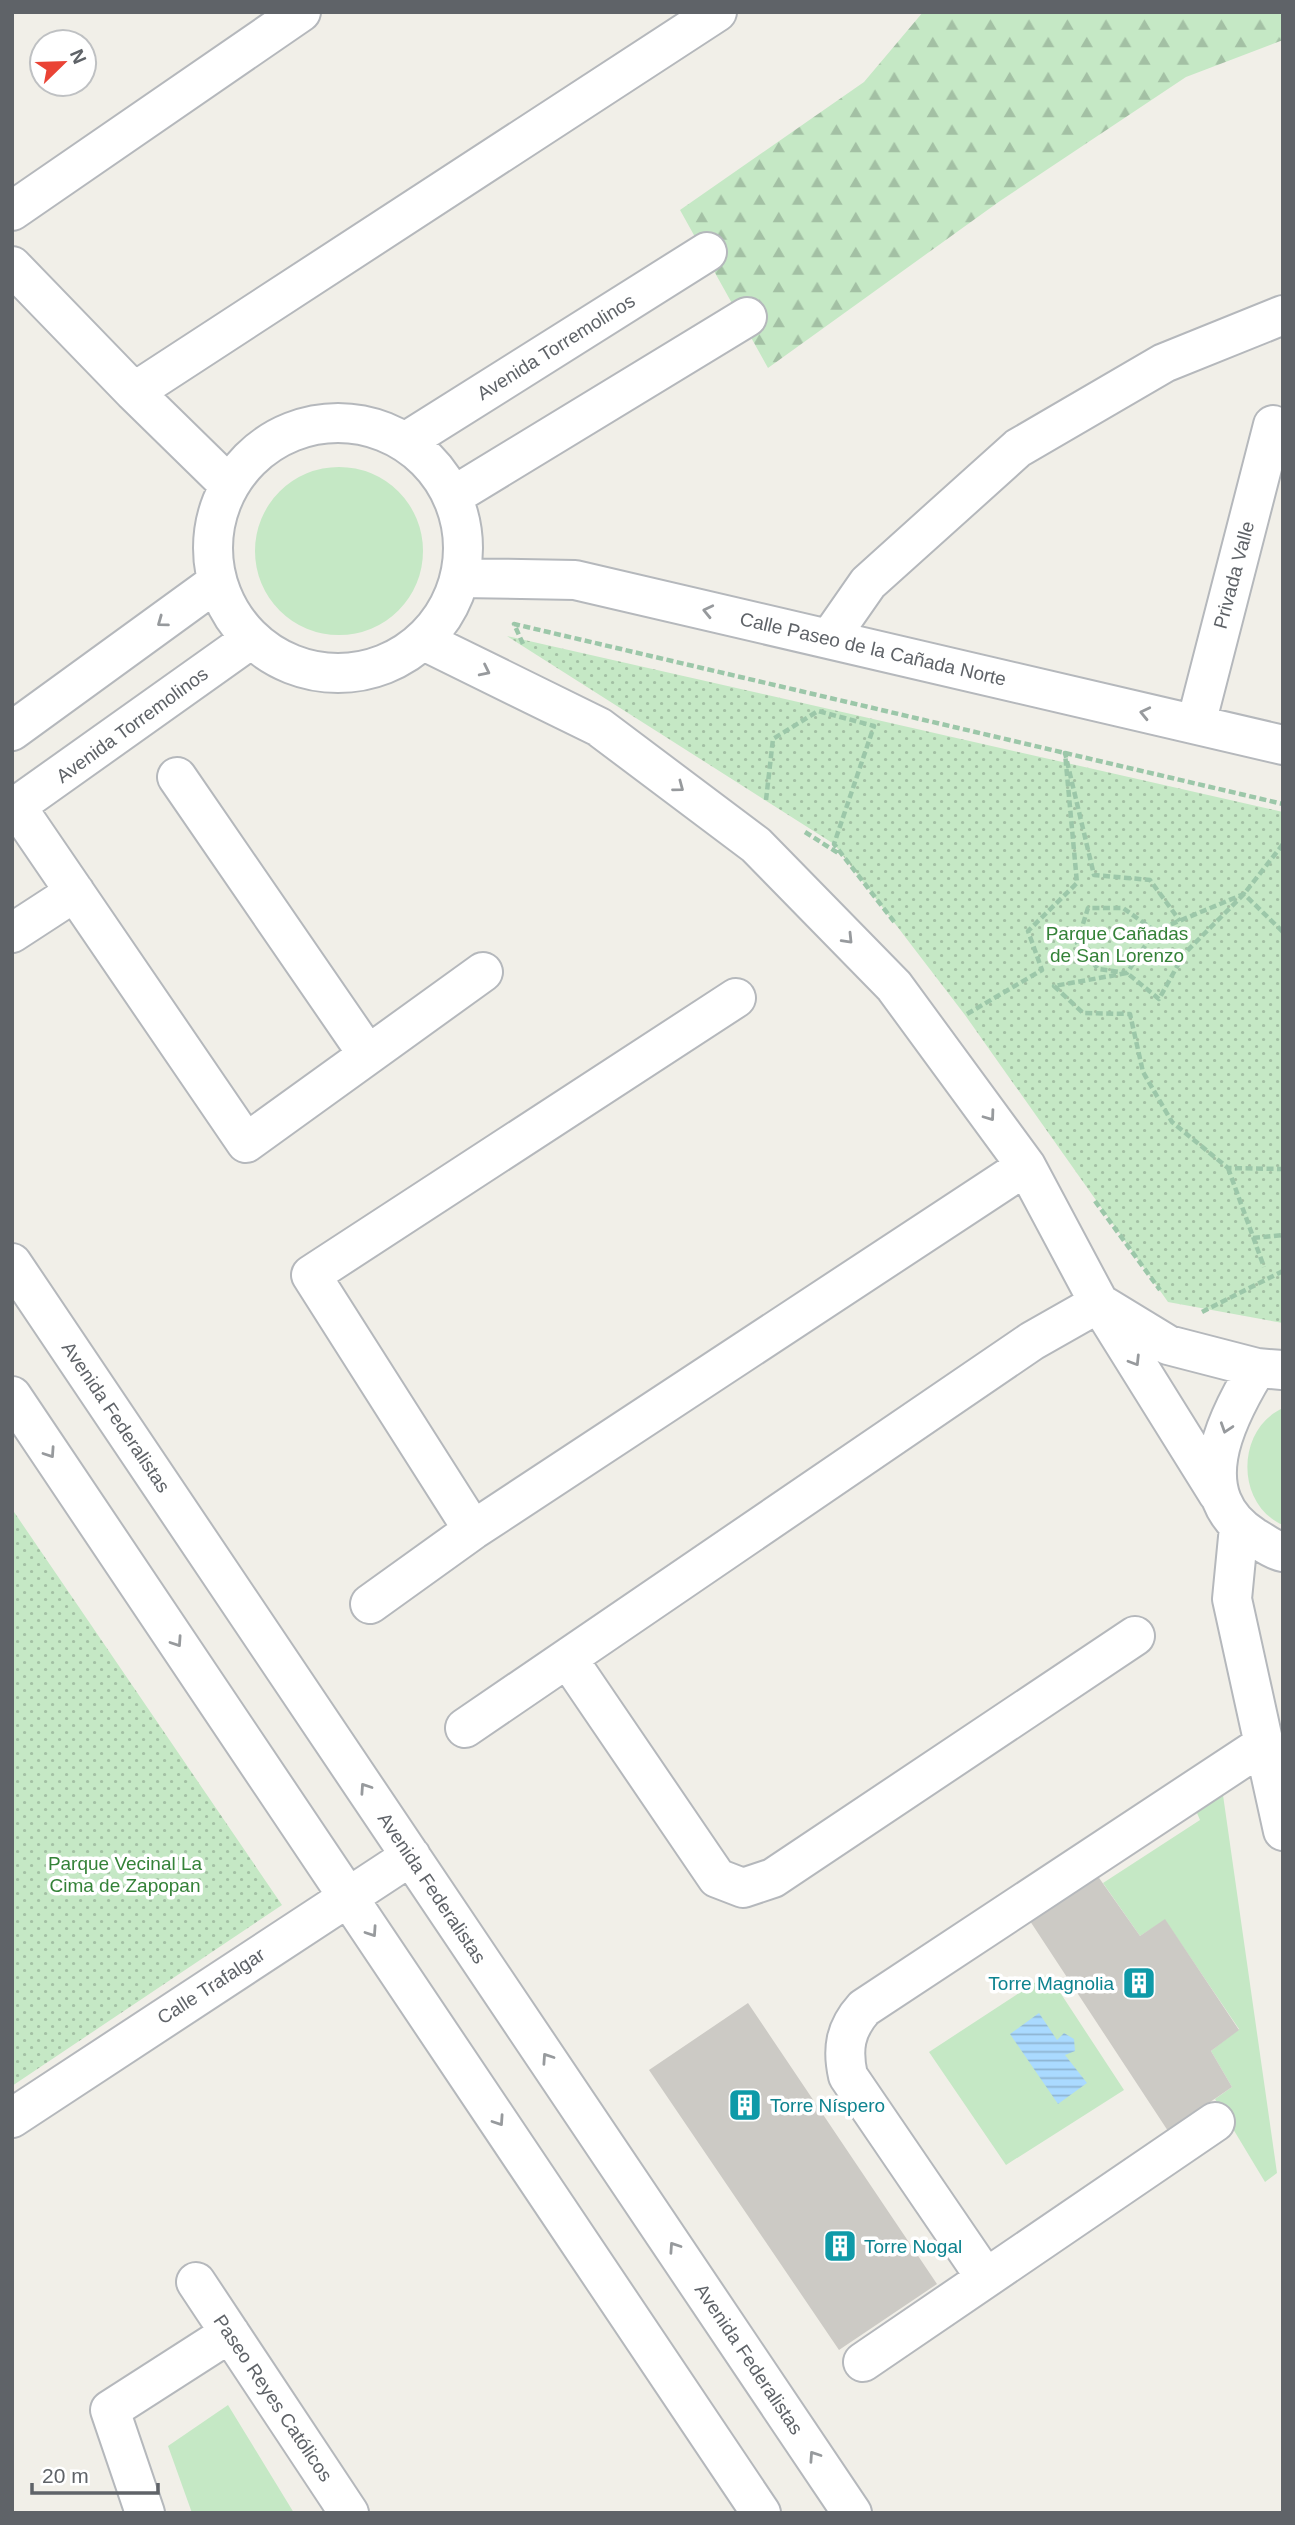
<svg xmlns="http://www.w3.org/2000/svg" width="1295" height="2525" font-family="Helvetica,sans-serif">
<style>
.green{fill:#c5e8c5}
.forest{fill:url(#forest-firs)}
.park{fill:url(#park-dots)}
.water{fill:url(#water-rules)}
.building{fill:#cccac5}
.lines{fill:none;stroke-linecap:round;stroke-linejoin:round}
.minor-casing{stroke:#b5b8bc;stroke-width:42}
.path{stroke:#9cc7a9;stroke-width:4.5;stroke-dasharray:7 3.5;stroke-linecap:butt}
.minor{stroke:#fff;stroke-width:38}
.oneway{stroke:#979a9d}
.labels{text-anchor:middle;dominant-baseline:central;stroke-width:7;stroke-linejoin:round;paint-order:stroke}
.street-label{font-size:19px;fill:#5f6368;stroke:#fff}
.park-label{font-size:19px;fill:#348238;stroke:#fff}
.culture-label{font-size:19px;fill:#0d838f;stroke:#fff;text-anchor:start}
</style>
<defs>
<pattern id="forest-firs" width="22" height="20" patternUnits="userSpaceOnUse" patternTransform="scale(1.75)"><rect width="22" height="20" fill="#c5e8c5"/><path d="M5 1l3.5 6h-7zM16 11l3.5 6h-7z" fill="#a3c0a4"/></pattern>
<pattern id="park-dots" width="8" height="8" patternUnits="userSpaceOnUse" patternTransform="scale(1.75)"><rect width="8" height="8" fill="#c5e8c5"/><path d="M2 2h.1M6 6h.1" fill="none" stroke="#a3c0a4" stroke-width="1.8" stroke-linecap="round"/></pattern>
<pattern id="water-rules" width="6" height="5" patternUnits="userSpaceOnUse" patternTransform="scale(1.75)"><rect width="6" height="5" fill="#aadaff"/><path d="M0 2.5h6" fill="none" stroke="#8eb4d2"/></pattern>
</defs>
<rect width="100%" height="100%" fill="#f1efe8"/>
<path class="green" d="M255 551a84 84 0 1 1 168 0a84 84 0 1 1-168 0Z
M1283,1408V1525C1235,1504 1236,1429 1283,1408Z
M1222,1788L1277,2173L1265,2182L1215,2099L1232,2087L1211,2051L1239,2029L1165,1920L1140,1936L1103,1883L1200,1820L1191,1799Z
M1048,1974L1124,2090L1006,2165L929,2052Z
M228,2405L294,2513H192L168,2446Z"/>
<path class="forest" d="M923,12H1283V40L1186,77L1000,201L768,368L680,210L864,82Z"/>
<path class="park" d="M507,636L1283,812V1323L1168,1302L965,1015L834,844Z
M12,1509L282,1905L12,2086Z"/>
<path class="water" d="M1039,2013L1057,2040L1064,2033L1074,2039L1075,2051L1065,2055L1087,2083L1058,2104L1010,2034Z"/>
<path class="building" d="M1097,1875L1140,1936L1165,1919L1239,2030L1211,2051L1232,2087L1168,2131L1030,1921Z
M748,2003L937,2284L839,2350L649,2070Z"/>
<g class="lines">
<defs>
<path id="minor" d="M12,211L301,12
M12,266L134,392L229,485
M134,392L717,12
M213 548a125 125 0 1 1 250 0a125 125 0 1 1-250 0Z
M405,442L707,252
M453,496L747,317
M460,578L575,580L1283,745
M829,639L868,583L1018,448L1164,363L1283,315
M424,641L599,727L756,845L894,986L1026,1166L1099,1303L1218,1494
M1196,724L1273,425
M12,731L217,582
M177,777L368,1055
M16,806L246,1143L483,972
M12,809L251,639
M12,933L75,892
M12,1263L852,2513
M1104,1306L1168,1345L1257,1368L1282,1370
M1257,1368C1225,1420 1187,1495 1254,1537C1263,1542 1272,1550 1283,1552
M12,1396L761,2513
M1239,1527L1232,1599L1283,1831
M473,1530L311,1275L736,998
M370,1604L473,1530L1026,1166
M568,1659L717,1878L743,1888L773,1878L1135,1636
M465,1728L1032,1341L1099,1303
M12,2118L411,1856
M985,2277L848,2076C842,2049 845,2029 864,2008L1264,1744
M196,2282L349,2513
M863,2362L1215,2122
M145,2513L110,2410L230,2333"/>
</defs>
<use href="#minor" class="minor-casing"/>
<path class="path" d="M523,644L514,624L1283,804
M766,800L773,739L818,711L874,726L834,844L895,923
M805,832L838,853
M1283,844L1244,894L1184,954L1159,999L1127,973L1054,986L1083,1013L1130,1014L1143,1072L1172,1122L1228,1168L1283,1169
M1155,931L1123,908H1088L1077,943L1098,969L1127,973L1155,931L1244,894L1283,932
M967,1014L1042,970L1028,931L1077,883L1065,753L1094,875L1150,880L1180,921
M1228,1168L1264,1267
M1095,1201L1160,1290
M1253,1238L1283,1235
M1202,1312L1283,1271"/>
<use href="#minor" class="minor"/>
</g>
<defs><path id="oneway-chevron" d="M-2-3.5L2.5 0L-2 3.5" fill="none" stroke-width="1.6" stroke-linecap="round" stroke-linejoin="round" transform="scale(1.75)"/></defs>
<g class="oneway">
<use href="#oneway-chevron" transform="translate(708 611) rotate(-167)"/>
<use href="#oneway-chevron" transform="translate(162 622) rotate(144)"/>
<use href="#oneway-chevron" transform="translate(485 671) rotate(26)"/>
<use href="#oneway-chevron" transform="translate(1145 713) rotate(-167)"/>
<use href="#oneway-chevron" transform="translate(679 787) rotate(37)"/>
<use href="#oneway-chevron" transform="translate(848 939) rotate(46)"/>
<use href="#oneway-chevron" transform="translate(990 1116) rotate(54)"/>
<use href="#oneway-chevron" transform="translate(1135 1361) rotate(58)"/>
<use href="#oneway-chevron" transform="translate(1226 1428) rotate(108)"/>
<use href="#oneway-chevron" transform="translate(50 1453) rotate(56)"/>
<use href="#oneway-chevron" transform="translate(177 1642) rotate(56)"/>
<use href="#oneway-chevron" transform="translate(365 1788) rotate(-124)"/>
<use href="#oneway-chevron" transform="translate(372 1932) rotate(56)"/>
<use href="#oneway-chevron" transform="translate(547 2058) rotate(-124)"/>
<use href="#oneway-chevron" transform="translate(499 2121) rotate(56)"/>
<use href="#oneway-chevron" transform="translate(674 2247) rotate(-124)"/>
<use href="#oneway-chevron" transform="translate(814 2456) rotate(-124)"/>
</g>
<defs>
<symbol id="building-square" viewBox="-11 -11 22 22"><rect x="-9" y="-9" width="18" height="18" rx="4" fill="#0f9aa8" stroke="#fff"/><path d="M-4-6H4V6H1V3H-1V6H-4ZM-2.5-4.3h1.7v1.8h-1.7ZM.8-4.3h1.7v1.8H.8ZM-2.5-1h1.7V.8h-1.7ZM.8-1h1.7V.8H.8Z" fill="#fff"/></symbol>
</defs>
<g fill-rule="evenodd">
<use href="#building-square" x="1120" y="1964" width="38" height="38"/>
<use href="#building-square" x="726" y="2086" width="38" height="38"/>
<use href="#building-square" x="821" y="2227" width="38" height="38"/>
</g>
<g class="labels">
<g class="street-label">
<text transform="translate(556 347) rotate(-32)">Avenida Torremolinos</text>
<text transform="translate(1234 575) rotate(-75)">Privada Valle</text>
<text transform="translate(873 649) rotate(13)">Calle Paseo de la Cañada Norte</text>
<text transform="translate(132 725) rotate(-36)">Avenida Torremolinos</text>
<text transform="translate(116 1417) rotate(56)">Avenida Federalistas</text>
<text transform="translate(432 1888) rotate(56)">Avenida Federalistas</text>
<text transform="translate(211 1986) rotate(-33)">Calle Trafalgar</text>
<text transform="translate(749 2359) rotate(56)">Avenida Federalistas</text>
<text transform="translate(273 2398) rotate(56)">Paseo Reyes Católicos</text>
</g>
<g class="park-label">
<text x="1117" y="933">Parque Cañadas<tspan x="1117" dy="22">de San Lorenzo</tspan></text>
<text x="125" y="1863">Parque Vecinal La<tspan x="125" dy="22">Cima de Zapopan</tspan></text>
</g>
<g class="culture-label">
<text x="1114" y="1983" text-anchor="end">Torre Magnolia</text>
<text x="770" y="2105">Torre Níspero</text>
<text x="864" y="2246">Torre Nogal</text>
</g>
</g>
<rect width="1295" height="2525" fill="none" stroke="#5f6368" stroke-width="28"/>
<g transform="translate(63 63) rotate(67)"><circle r="33" fill="#ffffff" stroke="#bfc1c3" stroke-width="2"/>
<path d="M0-5L12 26L0 18L-12 26Z" fill="#ea4335"/>
<text y="-10" font-size="19" font-weight="bold" text-anchor="middle" fill="#5f6368">N</text>
</g>
<path d="M32 2483v10h126v-10" fill="none" stroke="#5f6368" stroke-width="3.5"/>
<text x="42" y="2483" font-size="21" fill="#5f6368" stroke="#ffffff" stroke-width="5" paint-order="stroke">20 m</text>
</svg>
